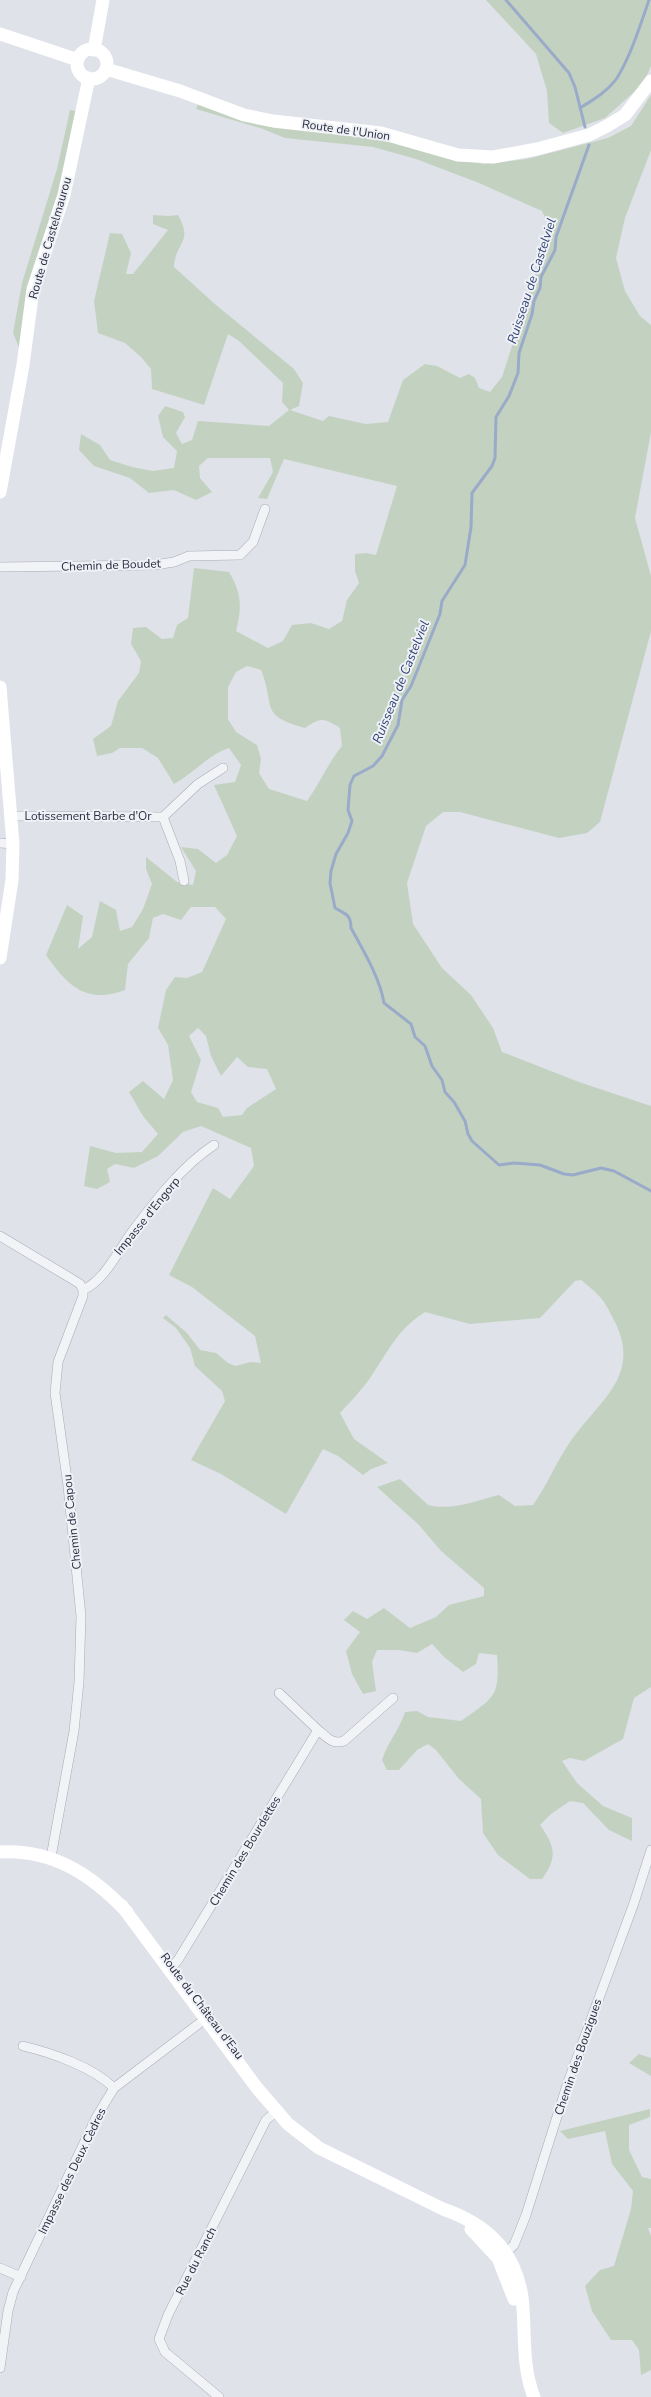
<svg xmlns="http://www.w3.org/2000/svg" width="651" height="2397" font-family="'Nunito Sans',sans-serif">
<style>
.green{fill:#c3d2c0;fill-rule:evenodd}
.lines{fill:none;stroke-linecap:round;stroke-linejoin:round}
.stream{stroke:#9aaac9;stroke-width:3}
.street-casing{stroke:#a8acb6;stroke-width:10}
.street{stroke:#f2f3f7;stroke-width:9}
.secondary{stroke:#fff;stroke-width:13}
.labels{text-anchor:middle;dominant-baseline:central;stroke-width:4;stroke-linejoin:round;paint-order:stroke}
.street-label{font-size:12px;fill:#282d40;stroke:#eff1f6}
.water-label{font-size:13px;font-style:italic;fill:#324674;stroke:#eff1f6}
</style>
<rect width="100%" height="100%" fill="#dfe2e9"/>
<path class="green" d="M486,0H651V66L643,84L605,118L563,133L549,123L547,91L536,54Z
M651,95V150L625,218L616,258L625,291L640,316L651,325V432L635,518L651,576V631L600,822L587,833L559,838L460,812H443L426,826L407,883L413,924L442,968L471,995L493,1028L502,1052L579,1082L651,1106V1687L634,1698L623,1739L584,1761L570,1758L562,1761L577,1783L603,1806L632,1818V1841L609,1830L583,1803L570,1801L551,1814L540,1825C555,1846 558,1857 542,1879H530L498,1855L483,1833L481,1799L459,1779L436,1750L428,1744L417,1750L399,1770H387L382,1760C388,1741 399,1731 405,1712L417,1711L428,1717L461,1721C494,1697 500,1698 497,1655L479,1653L476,1664L463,1672L444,1657L432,1644L417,1653L399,1650H377L372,1662L376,1691L363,1694L352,1674L346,1651L360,1632L344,1620L353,1611L367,1619L384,1608L410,1628L436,1617L449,1605L484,1596V1588L441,1551L419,1525L377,1487L400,1479L428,1505C452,1511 475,1501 499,1495L515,1506L533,1505C548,1484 557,1460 572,1439C601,1399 641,1375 615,1322C610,1313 606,1303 599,1296C594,1290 587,1285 581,1280L575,1281L540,1318L470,1324L425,1312C398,1329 389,1350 372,1375C363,1389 351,1401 340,1413L354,1439L388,1463L371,1469L363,1475L338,1456L323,1449L286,1514L221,1474L191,1460L225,1401L222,1391L195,1366L190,1348L176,1328L163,1318L166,1315L187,1333L200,1350L216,1353L228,1363L236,1366L250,1362L261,1363L255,1336L192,1287L169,1275L213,1188L230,1199L254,1166L251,1148L201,1126L183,1132L158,1156L134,1168L115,1164L107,1169L110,1182L97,1189L84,1186L90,1146L116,1153L142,1152L158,1134L143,1116L129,1092L143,1081L164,1099L173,1080L168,1045L158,1028L166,990L175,977L187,978L202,972L226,919L215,907H191L181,920L163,914L153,918L149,938L128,964L125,990C86,1005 67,985 46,955L67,905L83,916L78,949L92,937L100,901L116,910L120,931L132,927L143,909L152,884L146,869V857L177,882L193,885L196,871L181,847L198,849L216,863L227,855L237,836L214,785L235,782L241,765L229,748C208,755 194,773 174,784L158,758L142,748H120L112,753L97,756L93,739L111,726L118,701L139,673L141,661L131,644L133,628L146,627L162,639L173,638L177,625L188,618L194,568L229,572C242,594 242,607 236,631L268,648L283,641L292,625L311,623L329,629L342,621L347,600L359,583L355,571V554L366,553L376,555L397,486L284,459L267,499L258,498L273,472L270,458H208L199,466L200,478L212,492L196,500L174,490L149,493L130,478L94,466L79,450L81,434L100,445L110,460L132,467L153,471L174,468L177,451L163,437L158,416L165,406L183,412L185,417L176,433L182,444L192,440L198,421L269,426L289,410L282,402L283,383L239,341L228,334L204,405L152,389L151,369L141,357L125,343L98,333L94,301L110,233L122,234L131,253L126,274H133L168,230L153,224V215L169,216L178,215C194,243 175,242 174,267L216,305L294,369L303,383L299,406L290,410L323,421L329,416L366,424L388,422L403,380L425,364L437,366L460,378L469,374L475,378L479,388L490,392L502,377L550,228L542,211L479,183L416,159L373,147L285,138L263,129L196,109L198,104L353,132L461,160L484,164L527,159L608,138L631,126ZM247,666L261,670C276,707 258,715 305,728C321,717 324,718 340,728L342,746C328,763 320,783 307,801L269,789L259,773L261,759L257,745L236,732L228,719V687L236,672ZM198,1028L206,1036L211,1056L221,1076L237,1057L248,1067L267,1069L276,1089L247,1108L242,1115L223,1117L218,1108L197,1102L191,1092L201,1060L189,1036Z
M70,110L76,111L63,179L20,350L13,333L22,283L57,169Z
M639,2054L651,2058V2076L629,2063Z
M650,2109V2117L629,2125V2150L642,2177L651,2179V2228H648L651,2236V2370L641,2375L639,2350L632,2340H611L592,2311L585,2286L600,2270L614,2266L631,2209L633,2191L612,2164L605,2131L568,2139L560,2131Z"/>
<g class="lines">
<path class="stream" d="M506,0L569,73L575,87L585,127
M580,108C593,100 608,91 617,78C631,55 640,26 649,0
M589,145L556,237L555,250L541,277L540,288L534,301L532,314L519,353L518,373L509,396L496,417L495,458L492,466L472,493L471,527L465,565L442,601L440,614L411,686L402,700L398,725L382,756L373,766L354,776L350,785L348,810L352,821L348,833L336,854L331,871L330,883L335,908C346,914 351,915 351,928C363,950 380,978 384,1003L411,1024L415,1037L425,1046L432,1066L442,1080L445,1092L454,1102L465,1121L468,1134L472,1141L499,1165L514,1163L540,1165L564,1174L573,1175L601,1168L614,1171L651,1191"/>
<defs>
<path id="street" d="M0,567L155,565L174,562L189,556L240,555L253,542L265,509
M13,816L163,817L198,784L223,768
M163,817L180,861L184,881
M0,843L13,844
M0,1236L72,1279L80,1284L83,1290V1296L58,1362L55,1393L68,1486L81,1616L79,1682L74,1731L51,1857
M83,1290C105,1280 118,1251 132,1232C155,1201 182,1166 214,1145
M279,1693L318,1730
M169,1970L178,1960L318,1730C327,1737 332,1745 344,1741L393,1698
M23,2046C52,2053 93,2067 114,2088
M501,2257L514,2245L526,2215L567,2085L634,1903L651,1850
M0,2268L21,2277
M0,2368L8,2311L13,2292L97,2116L114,2088L209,2016
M219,2397L165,2352L159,2339L168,2315L266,2120L277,2111"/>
</defs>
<use href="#street" class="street-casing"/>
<use href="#street" class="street"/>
<path class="secondary" d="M0,34L78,60
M77 64a15 15 0 1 1 30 0a15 15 0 1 1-30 0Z
M94,50L103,0
M106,69L180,91L244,115L273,121L381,133L458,155L493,157L537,149L589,135L607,126L625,115L651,81
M0,492L23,365L33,289L64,195L89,78
M0,687L13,844L12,880L0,958
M0,1852C53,1849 92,1875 127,1912
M122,1906L257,2088L288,2124L319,2148L443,2209C486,2224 515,2250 522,2297C526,2331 521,2364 534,2397
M471,2229L498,2258L514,2299"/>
</g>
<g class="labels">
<g class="street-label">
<text transform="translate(346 130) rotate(8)">Route de l'Union</text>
<text transform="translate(50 238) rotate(-74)">Route de Castelmaurou</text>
<text transform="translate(111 565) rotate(-2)">Chemin de Boudet</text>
<text x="88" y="816">Lotissement Barbe d'Or</text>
<text transform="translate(147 1216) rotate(-51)">Impasse d'Engorp</text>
<text transform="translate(72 1522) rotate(-96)">Chemin de Capou</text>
<text transform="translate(245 1851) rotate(-59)">Chemin des Bourdettes</text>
<text transform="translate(202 2006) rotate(53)">Route du Château d'Eau</text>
<text transform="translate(578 2057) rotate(-71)">Chemin des Bouzigues</text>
<text transform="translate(72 2171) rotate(-64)">Impasse des Deux Cèdres</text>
<text transform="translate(196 2261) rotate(-63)">Rue du Ranch</text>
</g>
<g class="water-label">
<text transform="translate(532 281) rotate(-72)">Ruisseau de Castelviel</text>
<text transform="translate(401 682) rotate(-68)">Ruisseau de Castelviel</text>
</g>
</g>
</svg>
